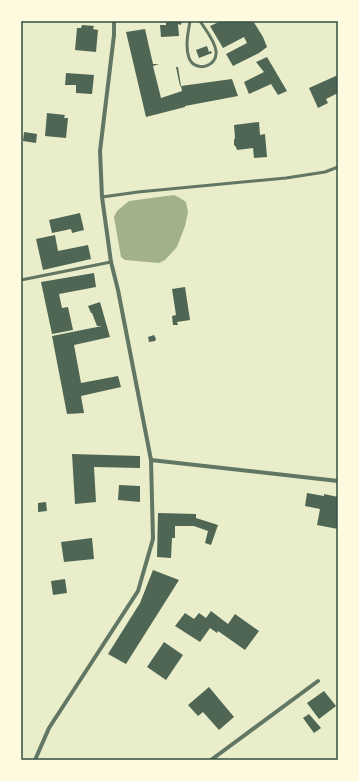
<svg xmlns="http://www.w3.org/2000/svg" width="359" height="781" font-family="Overpass,sans-serif">
<style>
.water{fill:#a3b18a}
.building{fill:#4f6655}
.lines{fill:none;stroke-linecap:round;stroke-linejoin:round}
.service{stroke:#617663;stroke-width:3}
.minor{stroke:#617663;stroke-width:4}
.neatline{fill:none;stroke:#344e41;stroke-width:1.5}
</style>
<rect width="100%" height="100%" fill="#e9edc9"/>
<path class="water" d="M174,195L180,198L186,202L188,212L185,226L177,247L165,260L159,263L125,260L121,257L114,217L117,211L129,201Z"/>
<path class="building" d="M166,21H182L181,25L178,24L179,36L161,37L160,25H166Z
M221,21H246L247,22L253,21L263,37L267,47L259,53L233,66L226,54L247,43L244,37L223,48L210,26Z
M82,25L94,26L93,29L98,30L96,52L75,50L77,28H81Z
M145,29L153,64H159L153,66L161,98L182,91L181,86H180L176,67H178L181,86L232,79L238,96L185,106V107L146,117L126,32Z
M207,46L209,52L211,51L212,53L199,58L196,50Z
M267,57L287,91L278,95L271,84L249,94L244,82L264,72L256,62Z
M66,73L94,75L92,94L76,93V85H65Z
M338,75V93L326,99L328,103L318,108L309,88Z
M47,113L65,115L64,118H68L66,138L45,136Z
M259,122L260,135L265,134L267,157L254,158L253,148L237,150L236,147L234,145V140L235,138L234,125Z
M24,132L37,134L36,143L23,141Z
M80,213L84,230L72,233L71,229L52,233L49,220Z
M55,235L58,251L88,245L91,259L43,270L36,239Z
M94,273L96,287L59,294L62,308L68,307L73,330L52,334L41,282Z
M185,287L190,320L177,322L178,325H173L172,316L176,315L172,289Z
M100,302L110,337L74,345L81,383L118,376L121,387L81,396L84,413L67,414L52,336L102,326H97L92,313H91L88,306Z
M154,335L156,339L155,341L149,342L148,337Z
M72,454L140,456V468L94,467L96,502L75,504Z
M119,485L140,486V502L118,500Z
M307,493L324,496V494L338,497V529L317,525L320,509L305,506Z
M46,502L47,511L38,512V503Z
M158,513L196,514V518L218,525L211,545L205,543L208,531L194,526H175V538H172L171,558L157,557Z
M92,538L94,559L64,562L61,542Z
M153,570L179,580L126,664L108,654L140,603Z
M65,579L67,593L53,595L51,581Z
M211,611L228,624L235,614L259,631L245,650L218,631L217,633L210,628L200,642L175,626L185,613L194,619L199,613L206,618Z
M164,642L183,655L166,680L147,667Z
M209,687L234,717L219,730L203,712L198,716L188,705Z
M324,691L336,706L319,719L307,703Z
M309,714L321,728L314,733L303,718Z"/>
<g class="lines">
<path class="service" d="M190,21C188,33 185,46 189,58C195,73 218,67 216,51C215,41 205,29 200,21
M102,197L138,192L286,178L325,172L338,167
M21,280L111,262"/>
<path class="minor" d="M151,460L338,481
M35,760L49,728L138,591L153,539L151,460L118,290L111,262L102,197L100,151L114,35V21
M211,760L318,681"/>
</g>
<rect width="359" height="781" fill="none" stroke="#fefae0" stroke-width="44"/>
<rect x="22" y="22" width="315" height="737" class="neatline"/>
</svg>
